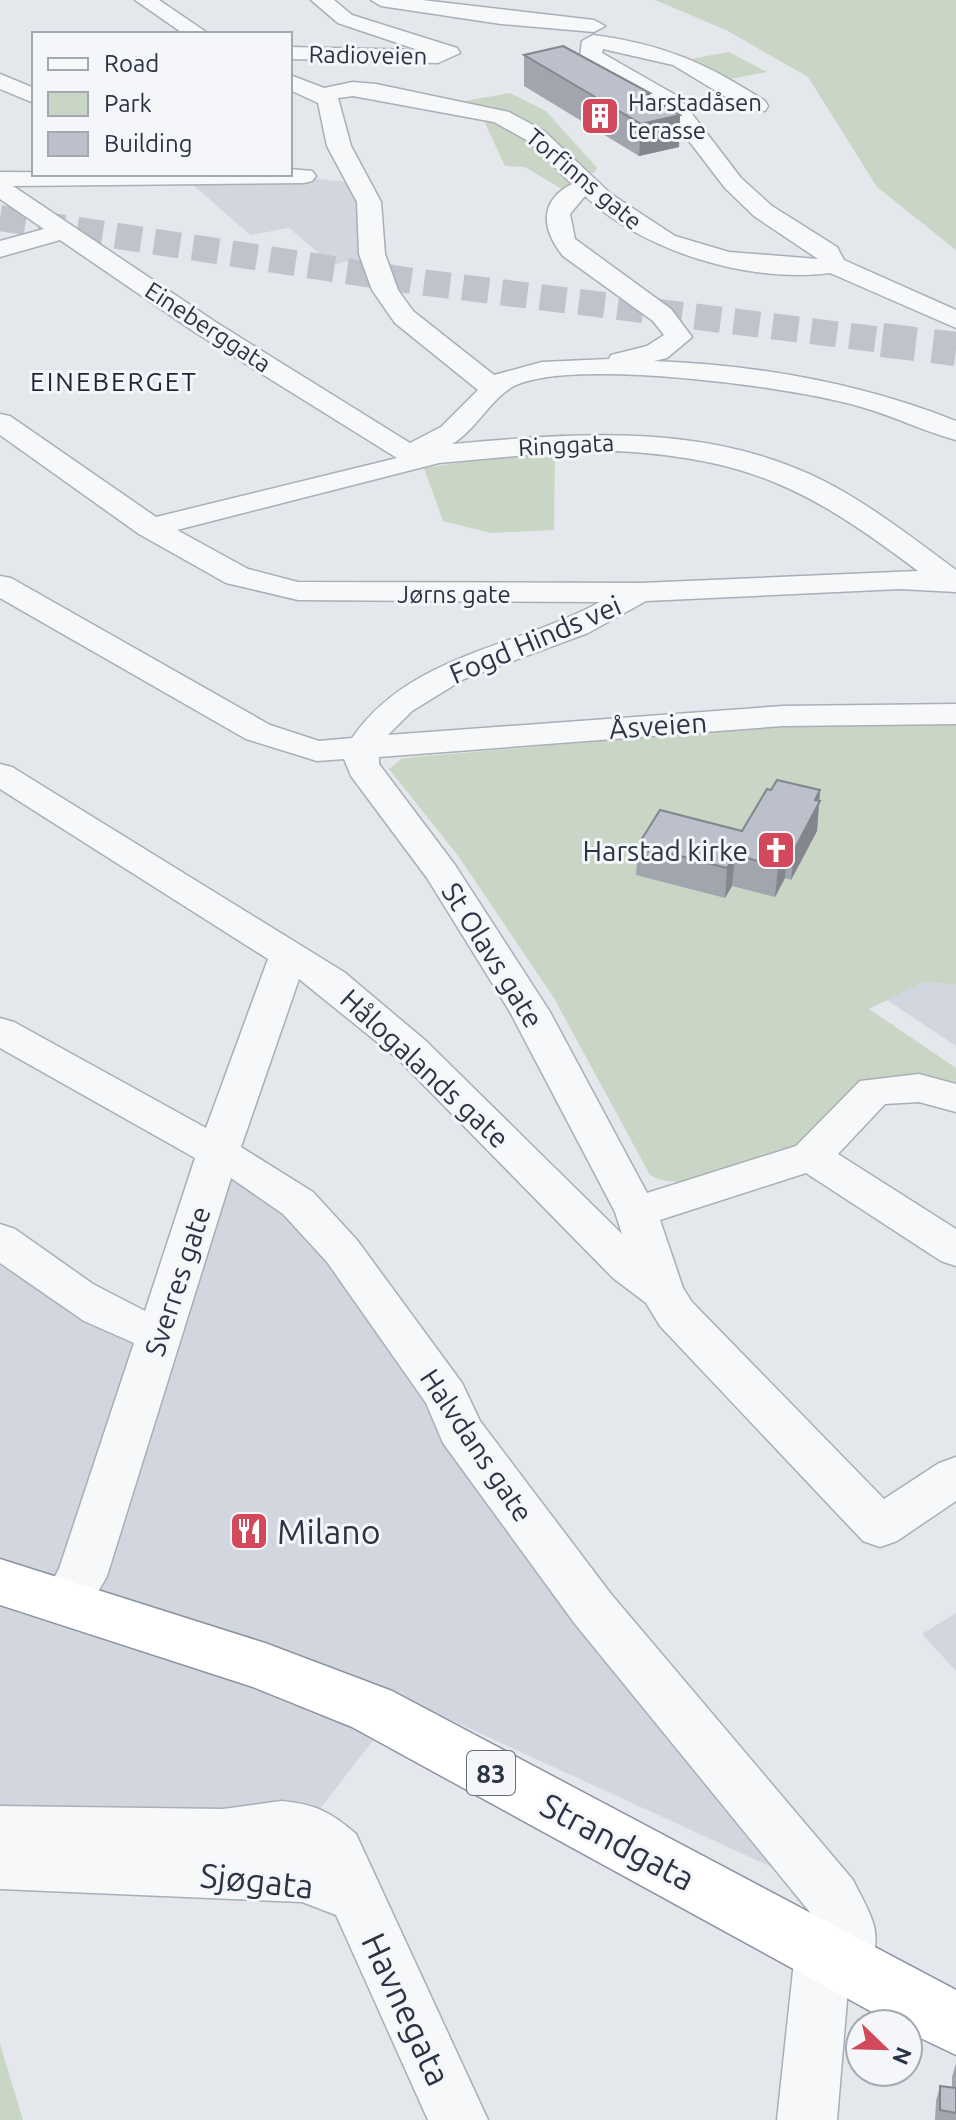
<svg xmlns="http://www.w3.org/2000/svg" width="956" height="2120" font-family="Ubuntu,sans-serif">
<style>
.built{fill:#d2d6de}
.green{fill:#c9d6c5}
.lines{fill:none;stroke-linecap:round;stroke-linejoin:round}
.highway-tunnel-far1{stroke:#bfc3cb;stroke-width:26;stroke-dasharray:26 13;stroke-linecap:butt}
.highway-tunnel{stroke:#bfc3cb;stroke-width:34;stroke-dasharray:34 17;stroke-linecap:butt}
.minor-casing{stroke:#a9aeb7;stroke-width:3}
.highway-casing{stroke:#8b94a3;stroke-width:3}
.minor{fill:#f7f8fa;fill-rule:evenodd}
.highway{fill:#fff;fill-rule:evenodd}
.wall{fill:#a1a5ae}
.shaded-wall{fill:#83868d}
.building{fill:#bbc0ca;stroke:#83868d;stroke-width:2}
.labels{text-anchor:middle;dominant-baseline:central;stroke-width:6;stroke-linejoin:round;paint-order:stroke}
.far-street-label{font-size:24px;fill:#2b3445;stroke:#f4f6f9}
.far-poi-label{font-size:24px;fill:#2b3445;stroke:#f4f6f9;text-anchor:start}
.far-neighbourhood-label{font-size:26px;letter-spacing:2px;fill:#1d2536;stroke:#f4f6f9}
.shield{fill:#f4f6f9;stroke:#676e7b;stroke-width:2}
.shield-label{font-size:26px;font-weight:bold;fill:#2b3445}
.street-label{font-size:28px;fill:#2b3445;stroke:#f4f6f9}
.poi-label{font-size:28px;fill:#2b3445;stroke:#f4f6f9;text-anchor:end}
.near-poi-label{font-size:34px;fill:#2b3445;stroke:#f4f6f9;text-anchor:start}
.near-street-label{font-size:34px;fill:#2b3445;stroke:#f4f6f9}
</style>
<rect width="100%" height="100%" fill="#e4e7ec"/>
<path class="built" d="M291,176L355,183L365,257L333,265L289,228L250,235L190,182Z
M924,982L956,985V1046L887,1000Z
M228,1151L324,1226L787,1874L405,1699L312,1819L0,1827V1227L167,1347Z
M956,1613V1671L922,1634Z"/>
<path class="green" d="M655,0H956V250L877,187L808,77L726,30Z
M729,52L767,72L725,80L691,59Z
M510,93L546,111L597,168L595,172L588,174C539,125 531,113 459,102Z
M481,114L517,126L572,184L565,191L525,167L505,166Z
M555,448L554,530L491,533L443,521L424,468Z
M956,724V985L924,982L869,1009L956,1068V1090L924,1082C872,1109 702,1208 650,1175L554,998L459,857L389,769L401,759L415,757L762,727Z
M0,2044L23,2120H0Z"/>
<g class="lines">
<path class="highway-tunnel-far1" d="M0,218L412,281L898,342"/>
<path class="highway-tunnel" d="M882,340L956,349"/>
<defs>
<path id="minor" d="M135,0H159L209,34H184Z
M311,0H334L352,15L457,48L460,53L438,63L290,59V47L418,50L338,23Z
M371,0H422L594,20L605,26L594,32L501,24L381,6Z
M593,35C663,44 706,63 765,101L768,106L765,111H749L673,65L603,49L602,53L679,97L741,178L772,206L837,247L844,260L956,310V328L830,273C751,284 642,251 585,196L570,214L575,239L671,309L692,337L667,358L654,361C757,365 860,383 956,421V440C923,431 891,415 858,406C792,387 572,357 514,386C490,399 476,430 452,444C577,433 708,422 824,481C871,505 914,539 956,570V592L900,589L646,601L588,633L464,679L412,711L388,735L783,706L956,704V724L783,726L379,757V764L455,865L550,1012L647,1193L796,1146L860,1081L919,1074L956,1084V1112L919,1102L885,1104L838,1154L956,1229V1266L941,1261L806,1173L660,1220L683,1288L692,1302L884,1499L939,1463L956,1457V1501L897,1541L880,1547L863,1541L660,1326L646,1303L613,1278L398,1059L299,979L241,1147L313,1192L357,1240L462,1383L480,1421L611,1594L853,1880C875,1924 885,1933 864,1982L848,1988L837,2120H777L795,1952L803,1933L819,1927L813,1916L575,1624L443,1443L426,1403L327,1262L283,1214L231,1178L107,1576L83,1618L65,1624L47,1618L40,1603L59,1569L134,1343L84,1321L0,1263V1224L15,1229L93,1284L145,1311L195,1158L0,1048V1018L14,1022L206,1128L268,959L0,789V764L12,767L344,972L426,1041L622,1234L615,1212L510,1012L427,878L351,776L344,759L317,761L246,739L0,598V576L11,578L270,725L319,741L352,738C410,654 516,648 600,602L298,600L226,583L139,534L0,435V414L10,416L156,517L397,458L196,333L60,240L0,257V241L44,229L0,199V172L290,174V169L312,171L316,176L312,181L304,183L13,186L214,321L410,443L441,427L478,390L395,323L372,290L359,254L357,202L327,146L318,103L290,90V75L324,88L353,82L376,84L509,112L544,131L611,194L675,236L729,252L818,259L754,216L725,188L663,107L583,61L580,56L582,41ZM353,96L494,122L528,141L572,184C538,201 542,230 563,256L653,321L664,335L647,346L611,355L609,359L542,362L494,375L413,311L398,290L385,254L381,202L351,146L338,98ZM618,451C752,459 812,491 918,571L641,583L298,582L248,569L177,530L439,463L537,454Z
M0,74L34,88V103L0,89Z
M281,1801C315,1804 331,1812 356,1834L488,2120H428L336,1915L302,1902L0,1889V1806L223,1809Z"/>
<path id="highway" d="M0,1559L265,1643L392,1691L956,1990V2055L908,2032V2024H894L352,1727L253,1687L0,1605Z"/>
</defs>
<use href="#minor" class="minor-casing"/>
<use href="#highway" class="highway-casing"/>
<use href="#minor" class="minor"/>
<use href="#highway" class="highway"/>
</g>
<path class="wall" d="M524,55L650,93V97L680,115L679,147L639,156L524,86Z
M771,790H820L817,831L791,880L785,878L775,897L732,886L725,898L636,875L638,845L742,831Z
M956,2063V2120H935L936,2101L940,2086L952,2087V2077Z"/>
<path class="shaded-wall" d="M650,93L649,122L680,115L679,147L639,156L641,124L645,94Z
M820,790L817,831L791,880L794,850Z
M788,848L785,878L775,897L778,866Z
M735,855L732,886L725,898L727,868Z"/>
<path class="building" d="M563,46L650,93L645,94L680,115L641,124L524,55Z
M777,780L820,790L815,800L820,801L794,850L788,848L778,866L735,855L727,868L638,845L660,810L742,831L767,789L771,790Z
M940,2086L956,2088V2113L940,2110Z"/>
<defs>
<symbol id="building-square" viewBox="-11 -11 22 22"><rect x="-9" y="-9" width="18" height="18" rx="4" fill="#d1495b" stroke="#f4f6f9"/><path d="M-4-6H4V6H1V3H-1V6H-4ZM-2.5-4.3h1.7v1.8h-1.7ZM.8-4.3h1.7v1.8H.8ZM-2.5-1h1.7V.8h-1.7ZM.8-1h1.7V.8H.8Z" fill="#fff"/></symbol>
<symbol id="church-square" viewBox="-11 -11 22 22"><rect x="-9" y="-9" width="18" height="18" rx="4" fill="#d1495b" stroke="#f4f6f9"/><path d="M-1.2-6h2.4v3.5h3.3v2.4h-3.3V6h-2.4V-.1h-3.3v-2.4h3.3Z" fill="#fff"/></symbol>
<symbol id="restaurant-square" viewBox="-11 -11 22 22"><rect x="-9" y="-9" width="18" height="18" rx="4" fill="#d1495b" stroke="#f4f6f9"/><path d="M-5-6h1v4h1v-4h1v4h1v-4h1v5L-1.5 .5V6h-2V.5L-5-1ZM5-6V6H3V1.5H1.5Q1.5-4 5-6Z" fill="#fff"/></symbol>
</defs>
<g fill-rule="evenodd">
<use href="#building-square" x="578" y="94" width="44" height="44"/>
<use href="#church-square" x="754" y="828" width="44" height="44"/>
<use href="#restaurant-square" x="227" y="1509" width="44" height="44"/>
</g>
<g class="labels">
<g class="far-street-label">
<text transform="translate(368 55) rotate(1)">Radioveien</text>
<text transform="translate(584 179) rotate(40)">Torfinns gate</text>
<text transform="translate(208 327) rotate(33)">Eineberggata</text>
<text transform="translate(566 445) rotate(-3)">Ringgata</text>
<text x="454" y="594">Jørns gate</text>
</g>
<g class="far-poi-label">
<text x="628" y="102">Harstadåsen<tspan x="628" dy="28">terasse</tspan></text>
</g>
<g class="far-neighbourhood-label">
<text x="114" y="381">EINEBERGET</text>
</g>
<rect class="shield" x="467" y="1751" width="48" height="44" rx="6"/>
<g class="shield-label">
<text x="491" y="1773">83</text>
</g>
<g class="street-label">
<text transform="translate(535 639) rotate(-23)">Fogd Hinds vei</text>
<text transform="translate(658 725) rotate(-4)">Åsveien</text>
<text transform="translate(493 955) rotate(58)">St Olavs gate</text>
<text transform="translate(425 1068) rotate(43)">Hålogalands gate</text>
<text transform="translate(177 1281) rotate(-72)">Sverres gate</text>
<text transform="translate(477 1445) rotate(56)">Halvdans gate</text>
</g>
<g class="poi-label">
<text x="748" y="850">Harstad kirke</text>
</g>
<g class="near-poi-label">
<text x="277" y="1531">Milano</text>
</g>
<g class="near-street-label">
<text transform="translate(618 1841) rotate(28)">Strandgata</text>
<text transform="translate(257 1880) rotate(6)">Sjøgata</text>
<text transform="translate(407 2009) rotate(65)">Havnegata</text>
</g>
</g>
<rect x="32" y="32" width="260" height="144" fill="#f4f6f9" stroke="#a4a8b1" stroke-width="2"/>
<rect x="48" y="58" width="40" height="12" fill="#f7f8fa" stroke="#a4a8b1" stroke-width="2"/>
<text x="104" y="72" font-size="24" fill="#2b3445">Road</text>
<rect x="48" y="92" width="40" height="24" fill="#c9d6c5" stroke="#a4a8b1" stroke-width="2"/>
<text x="104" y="112" font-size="24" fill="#2b3445">Park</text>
<rect x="48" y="132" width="40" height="24" fill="#bbc0ca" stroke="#a4a8b1" stroke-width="2"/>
<text x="104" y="152" font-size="24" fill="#2b3445">Building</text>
<g transform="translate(884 2048) rotate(113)"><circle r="38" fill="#f4f6f9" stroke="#a4a8b1" stroke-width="2"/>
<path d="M0-6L14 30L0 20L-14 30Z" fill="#d1495b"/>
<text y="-12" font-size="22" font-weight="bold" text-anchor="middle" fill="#2b3445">N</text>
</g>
</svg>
